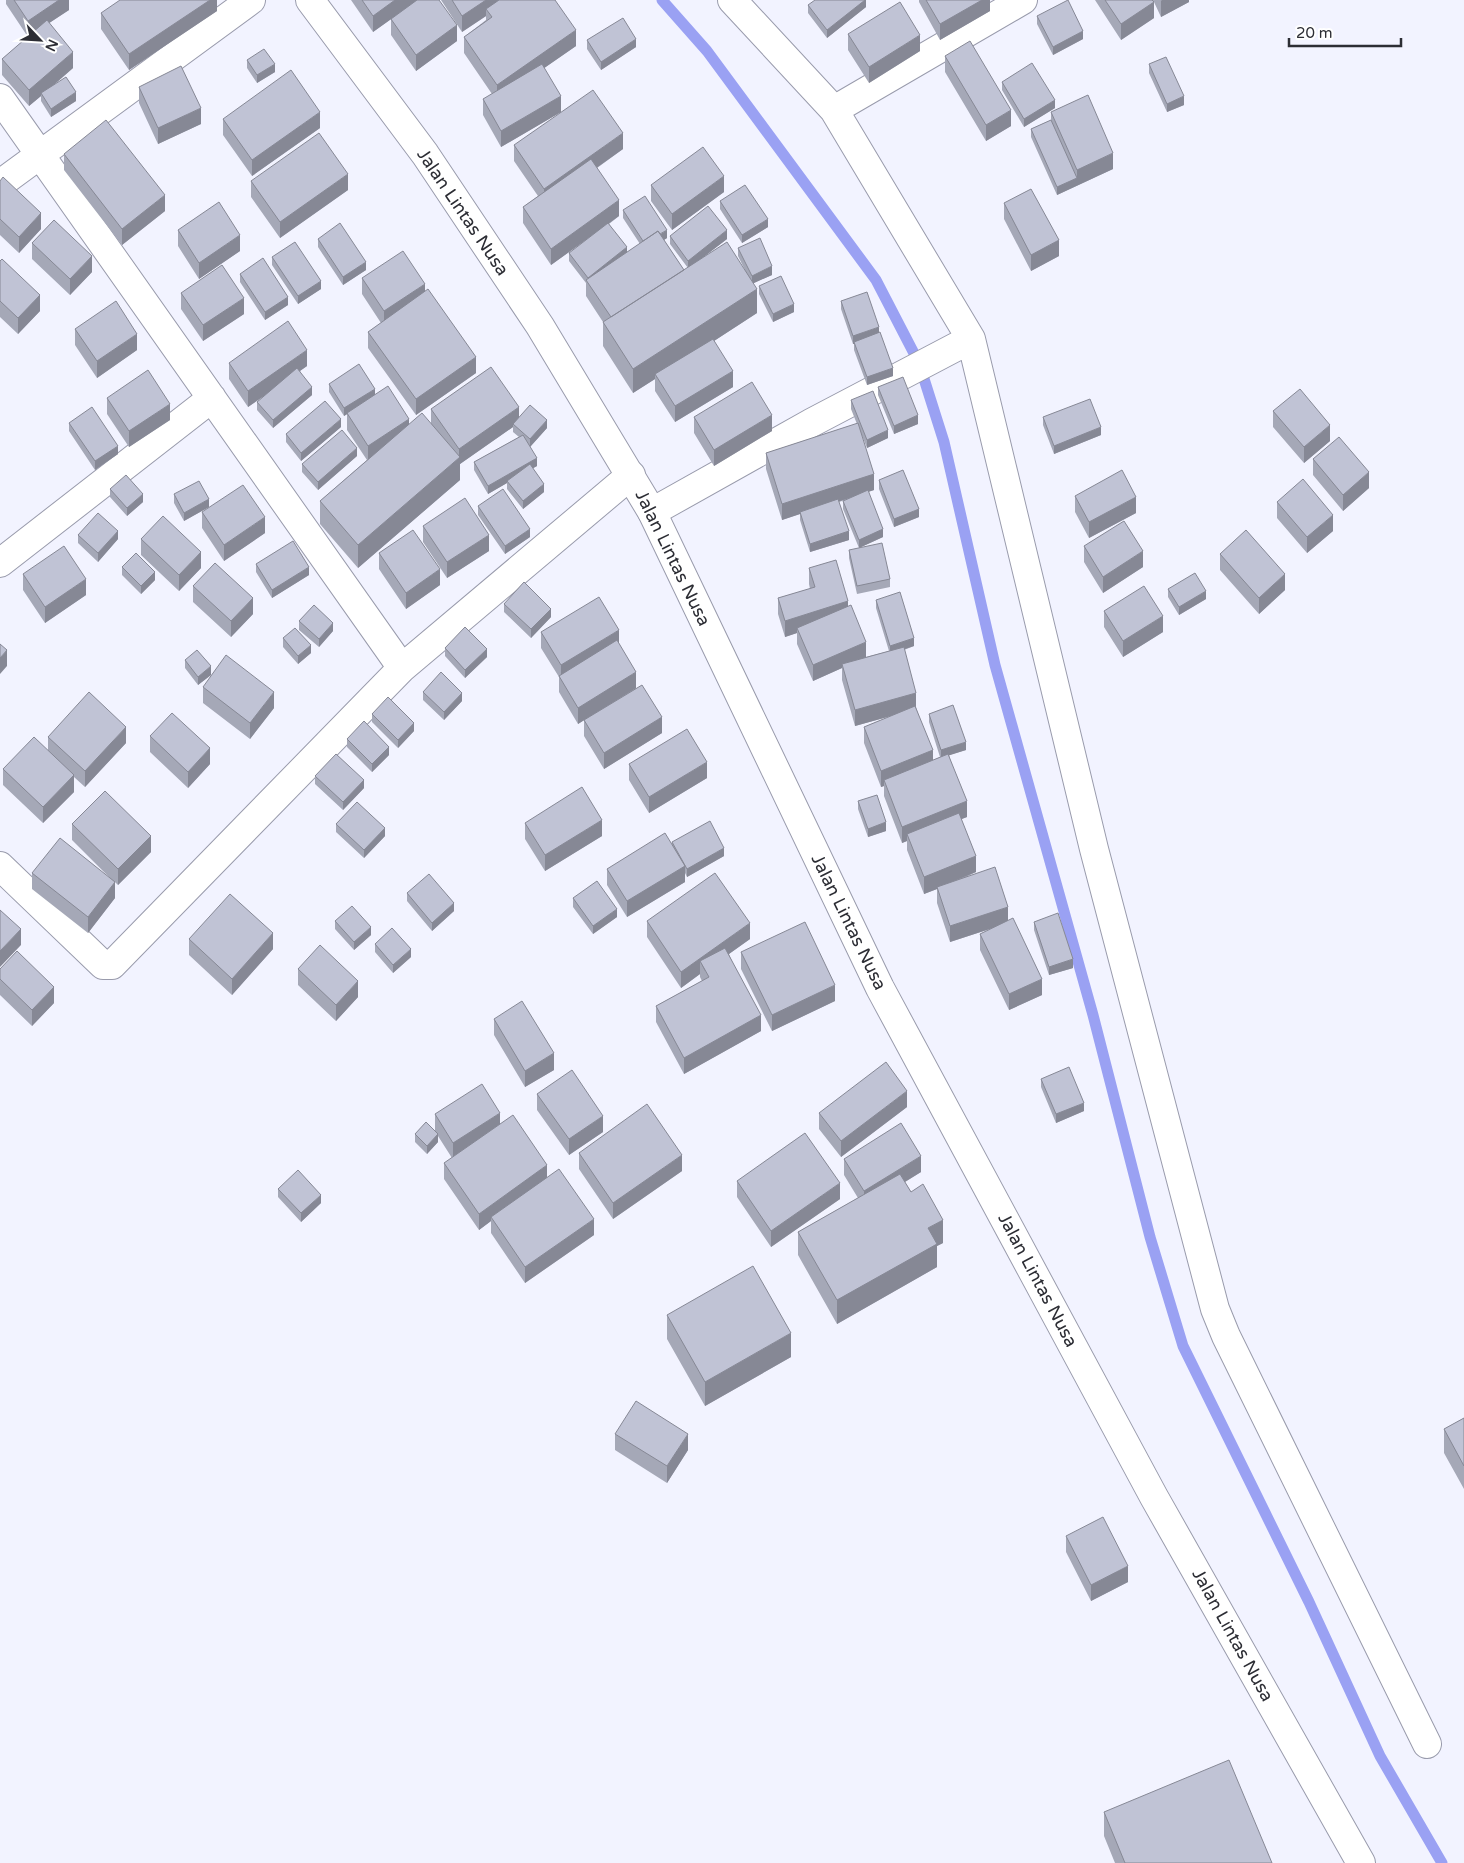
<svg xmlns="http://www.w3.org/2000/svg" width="1464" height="1863" font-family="'Varela Round',sans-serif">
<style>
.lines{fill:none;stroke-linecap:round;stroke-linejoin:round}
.stream{stroke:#9aa1f3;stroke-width:11}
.minor-casing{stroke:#999bac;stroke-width:30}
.highway-casing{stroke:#999bac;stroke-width:30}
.minor{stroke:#fff;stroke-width:28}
.highway{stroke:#fff;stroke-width:28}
.wall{fill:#a5a8b7}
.shaded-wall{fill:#868895}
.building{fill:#c0c3d5;stroke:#868895}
.labels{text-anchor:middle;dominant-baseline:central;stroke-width:5;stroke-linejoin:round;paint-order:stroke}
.street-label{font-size:18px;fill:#2c2d34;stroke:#fff}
</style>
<rect width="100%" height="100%" fill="#f2f3ff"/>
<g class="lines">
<path class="stream" d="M662,0L707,51L876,280L919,363L944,442L995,665L1093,1015L1150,1237L1183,1346L1309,1602L1380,1756L1442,1863"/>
<defs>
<path id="minor" d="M732,0L834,110L971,339L1094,849L1215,1309L1226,1336L1427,1744
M0,98L402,668
M834,110L1023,0
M0,184L251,0
M652,512L811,423L971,339
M0,563L212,398
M0,866L103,965H112L402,668L631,475"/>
<path id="highway" d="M310,0L425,154L540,326L652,512L880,988L1154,1497L1361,1863"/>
</defs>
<use href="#minor" class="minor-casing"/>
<use href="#highway" class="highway-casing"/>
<use href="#minor" class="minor"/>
<use href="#highway" class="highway"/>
</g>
<path class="wall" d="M6,0H69V10L49,23L73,68L55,84L76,101L51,117L41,101V96L29,106L2,75V59L28,37L6,4Z
M217,0V11L129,70L101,29V13Z
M351,0H439L457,41L416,71L391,35V19L373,32Z
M441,0H555L576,46L544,68L561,112L501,147L483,115V99L492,94L464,53V37L486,20V16L462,32Z
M866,0V7L827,38L808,13V5Z
M919,0H990V11L940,40L919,2Z
M1095,0H1189V2L1161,17L1154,2V18L1121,40Z
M1037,16L1083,39L1053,55L1037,24Z
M848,34L920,51L869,83L848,50Z
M587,40L636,47L601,70L587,49Z
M945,56L1011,126L986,141L945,72Z
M247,60L275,72L257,83L247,68Z
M1149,64L1184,105L1167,112L1149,73Z
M1002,82L1055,108L1024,127L1002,90Z
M139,87L201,124L158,144L139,103Z
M1051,112L1113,169L1057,195L1031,137V129L1051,120Z
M223,119L320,128L252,176L223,135Z
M514,145L623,149L597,168L619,216L609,224L627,252L640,244L623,218V210L667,238L664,240L684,270L688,268L670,244V236L727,239L701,259L745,270L738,256V248L772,275L753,283L757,313L714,341L733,387L675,422L655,391V379L633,393L603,346V322L586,296V283L569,261V253L590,237L551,265L523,223V207L538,196L514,161Z
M64,154L165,211L122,245L64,170Z
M0,181L41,229L19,253L0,235Z
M251,181L348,190L280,238L251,197Z
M651,185L724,192L672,230L651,201Z
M720,201L768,227L742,243L720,209Z
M1004,203L1059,256L1031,271L1004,219Z
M178,230L240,251L199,279L178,246Z
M318,239L366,270L343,285L318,247Z
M32,243L92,272L70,295L32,259Z
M272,257L321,289L298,304L272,265Z
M0,261L40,311L18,334L0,317Z
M240,274L288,305L265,320L240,282Z
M362,278L425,291L476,373L416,415L368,348V332L381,323L362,294Z
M759,286L794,312L773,322L759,294Z
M181,293L244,314L203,341L181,309Z
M841,301L893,376L867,385L854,350V344H853L841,309Z
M75,329L137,350L97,378L75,345Z
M229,363L307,366L300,371L312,395L273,428L257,410V402L264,396L248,407L229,379Z
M329,384L375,395L409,424H431V409L519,418L547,428L530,447L537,466L533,468L544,492L523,509L507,489V483L488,494L474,470V462L519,437L513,432V427L460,464V480L358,568L320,524V501L367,460L347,430V414L344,416L329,392Z
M878,387L918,424L894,434L878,395Z
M107,398L170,420L129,447L107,414Z
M851,400L888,438L867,448L861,433L874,490L868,492L883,537L859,548L843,509V501L848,499L839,502L849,540L810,552L800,520V514L782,520L766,469V453L857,424L851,409Z
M1273,411L1330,441L1304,463L1273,427Z
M694,417L772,431L714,466L694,433Z
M1043,417L1101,435L1054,454L1043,425Z
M69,423L118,454L95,470L69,431Z
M341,427L301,461L286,442V434Z
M357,456L318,490L302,472V464Z
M1313,459L1369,488L1343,511L1313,475Z
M879,480L919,517L894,527L879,489Z
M110,489L143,502L127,516L110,497Z
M174,494L209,507L184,521L174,503Z
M1075,496L1136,513L1089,538L1075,512Z
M1277,502L1333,531L1307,553L1277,518Z
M478,506L530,537L505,554L478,515Z
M202,512L265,533L224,561L202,528Z
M423,526L489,551L447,578L423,542Z
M78,535L118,539L98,562L78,543Z
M141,539L201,568L179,591L141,555Z
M1084,546L1143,567L1103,593L1084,562Z
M849,550L890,579V587L857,594L849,558Z
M379,553L440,585L406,609L379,569Z
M1220,554L1285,590L1259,614L1220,570Z
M256,564L309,575L272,598L256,572Z
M122,567L155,580L141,594L122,575Z
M809,568L848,606L866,657L889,651L876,608V600L914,646L904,650L916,707L933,760L940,757L929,722V714L966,750L949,755L967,817L961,819L976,872L968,876L1008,920L1042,995L1009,1010L980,950V934L993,928L950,942L937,903V889L924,894L907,850V841L902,843L884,796V786L881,787L864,743V727L891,716L855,726L842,680V668L813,681L797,644V633L785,637L778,614V598L810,589L809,584Z
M23,574L86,595L45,623L23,590Z
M193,586L253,614L231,637L193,602Z
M1168,589L1206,599L1179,615L1168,597Z
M504,604L551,617L531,638L504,612Z
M1104,611L1163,632L1123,657L1104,627Z
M299,621L333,631L319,647L299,630Z
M541,632L619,644L636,688L662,733L604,769L584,736V720L578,724L559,692V677L541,648Z
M283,638L311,653L298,664L283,647Z
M445,648L487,657L465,678L445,656Z
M185,660L211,675L198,685L185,668Z
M203,687L274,708L250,739L203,703Z
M423,692L462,701L444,720L423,700Z
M372,714L414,731L398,748L372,722Z
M150,736L210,764L188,788L150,752Z
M48,737L126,743L85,787L74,777V792L43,823L3,785V769L48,751Z
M347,739L389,755L372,772L347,747Z
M629,764L707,778L649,813L629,780Z
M315,776L364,788L343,810L315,784Z
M858,801L886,831L868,837L858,809Z
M525,823L602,836L545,871L525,839Z
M72,824L151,852L118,885L115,882V898L88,933L32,889V873L111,879L72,840Z
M336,824L385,836L364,858L336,832Z
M672,842L724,856L687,877L685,873V882L627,917L607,885V869L672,845Z
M407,893L454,911L432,931L407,901Z
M573,898L617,917L593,934L573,907Z
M335,921L371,935L354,950L335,929Z
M647,921L750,939L729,954L761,1031L684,1074L656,1022V1006L702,981L700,977V974L681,988L647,937Z
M1034,922L1073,968L1049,975L1034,930Z
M189,939L273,949L232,995L189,955Z
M375,944L411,957L393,973L375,952Z
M741,952L835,1001L772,1031L741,969Z
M0,969L54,1003L32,1026L0,995Z
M298,969L358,997L336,1021L298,985Z
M494,1019L554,1070L525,1087L494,1035Z
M1041,1079L1084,1111L1056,1123L1041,1087Z
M537,1094L603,1132L569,1155L537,1110Z
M907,1107L841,1157L819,1129V1113Z
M435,1114L500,1124L547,1177L594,1235L525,1283L491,1233V1221L479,1230L444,1179V1163L452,1158L438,1136V1142L427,1154L415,1142V1134L435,1130Z
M579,1153L682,1171L613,1219L579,1169Z
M844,1159L921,1172L905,1182L943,1243L937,1246V1267L837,1324L798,1255V1232L858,1198L844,1175Z
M737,1181L840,1199L771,1247L737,1197Z
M278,1189L321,1203L301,1222L278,1197Z
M667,1315L791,1357L705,1406L667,1339Z
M1464,1418V1489L1444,1453V1429Z
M615,1434L688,1450L667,1483L615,1450Z
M1066,1536L1128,1582L1091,1601L1066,1552Z
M1104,1812L1272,1863H1115L1104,1836Z"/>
<path class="shaded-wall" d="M59,0H69V10L28,37V21Z
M210,0H217V11L129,70V54Z
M395,0H418L373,32V16Z
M486,0H504L486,9V16L462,32V16Z
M865,0H866V7L827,38V30Z
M982,0H990V11L940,40V24Z
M1162,0H1189V2L1161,17V1Z
M1154,2V18L1121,40V24Z
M457,25V41L416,71V55Z
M576,30V46L497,101V85Z
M1083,31V39L1053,55V47Z
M920,35V51L869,83V67Z
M636,39V47L601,70V62Z
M73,52V68L42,95L41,93V96L29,106V90Z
M275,64V72L257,83V75Z
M76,92V101L51,117V109Z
M561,96V112L501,147V131Z
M1184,96V105L1167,112V104Z
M1055,100V108L1024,127V119Z
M201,108V124L158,144V128Z
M1011,110V126L986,141V125Z
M320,112V128L252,176V160Z
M623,133V149L544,205V189Z
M1113,153V169L1057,195V187L1077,178V170Z
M348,174V190L280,238V222Z
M724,176V192L672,230V214Z
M165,195V211L122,245V229Z
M619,200V216L551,265V249Z
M41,213V229L19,253V237Z
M768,219V227L742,243V235Z
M667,230V238L645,252V244Z
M727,230V239L688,269V261Z
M240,235V251L199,279V263Z
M1059,240V256L1031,271V255Z
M627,247V256L588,278Z
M92,256V272L70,295V279Z
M366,262V270L343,285V277Z
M772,266V275L752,284V276Z
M321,281V289L298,304V296Z
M425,284V300L384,327V311Z
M757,289V313L657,378L655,374V379L633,393V369Z
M40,295V311L18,334V318Z
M288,297V305L265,320V312Z
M244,298V314L203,341V325Z
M794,304V312L773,322V314Z
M879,327V335L854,342V344H853V336Z
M137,334V350L97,378V361Z
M307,350V366L248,407V391Z
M476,357V373L416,415V399Z
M893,368V376L867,385V377Z
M733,371V387L675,422V406Z
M312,387V395L273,428V420Z
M375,389V397L344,416V408Z
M170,404V420L129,447V431Z
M519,407V423L513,424V427L460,464V480L358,568V545L459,458V449Z
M772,415V431L714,466V450Z
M918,415V424L894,434V426Z
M341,419V427L301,461V453Z
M409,419V435L368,462V446Z
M547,420V428L530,447V439Z
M1330,425V441L1304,463V447Z
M1101,427V435L1054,454V446Z
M888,430V438L867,448V440Z
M118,446V454L95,470V461Z
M357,448V456L318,490V482Z
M537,458V466L509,482L507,481V483L488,494V486Z
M1369,472V488L1343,511V495Z
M874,474V490L800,514V512V514L782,520V504Z
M544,484V492L523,509V501Z
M143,494V502L127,516V508Z
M1136,497V513L1089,538V522Z
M209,499V507L184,521V513Z
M919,509V517L894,527V519Z
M1333,515V531L1307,553V537Z
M265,517V533L224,561V545Z
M530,529V537L505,554V546Z
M883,529V537L859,548V540Z
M118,531V539L98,562V553Z
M849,531V540L810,552V544Z
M489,535V551L447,578V562Z
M1143,551V567L1103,593V577Z
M201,552V568L179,591V575Z
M309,567V575L272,598V590Z
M440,569V585L406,609V593Z
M155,572V580L141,594V586Z
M1285,574V590L1259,614V598Z
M86,579V595L45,623V607Z
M1206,591V599L1179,615V607Z
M253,598V614L231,637V621Z
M848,601V617L797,628V633L785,637V621Z
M551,609V617L531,638V629Z
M1163,616V632L1123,657V641Z
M333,623V631L319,647V639Z
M619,630V646L561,681V665Z
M914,638V646L890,654V646Z
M866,642V658L842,664V668L813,681V665Z
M311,645V653L298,664V656Z
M487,649V657L465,678V670Z
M7,650V666L0,674V658Z
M211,666V675L198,685V677Z
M636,672V688L578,724V708Z
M274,692V708L250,739V723Z
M462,693V701L444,720V712Z
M916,693V709L855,726V710Z
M662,717V733L604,769V753Z
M414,723V731L398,748V740Z
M126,727V743L85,787V771Z
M966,742V750L941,758V750Z
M389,747V755L372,772V764Z
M210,748V764L188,788V772Z
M933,750V766L884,780V786L881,787V771Z
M707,762V778L649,813V797Z
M74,775V792L43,823V807Z
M364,780V788L343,810V802Z
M967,801V817L909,840L907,834V841L902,843V827Z
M602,820V836L545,871V855Z
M886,822V831L868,837V829Z
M385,828V836L364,858V850Z
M151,836V852L118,885V869Z
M724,848V856L687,877V869Z
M976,856V872L937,888V887V889L924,894V877Z
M685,866V882L627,917V901Z
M115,882V898L88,933V917Z
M454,903V911L432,931V923Z
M1008,907V923L950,942V926Z
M617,909V917L593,934V926Z
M750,923V939L705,971L700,961V974L681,988V972Z
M371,927V935L354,950V942Z
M21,929V945L0,967V951Z
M273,933V949L232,995V979Z
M411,949V957L393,973V965Z
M1073,959V968L1049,975V967Z
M1042,979V995L1009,1010V994Z
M358,981V997L336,1021V1005Z
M835,985V1001L772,1031V1015Z
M54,987V1003L32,1026V1010Z
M761,1015V1031L684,1074V1058Z
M554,1053V1070L525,1087V1071Z
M907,1091V1107L841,1157V1141Z
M1084,1103V1111L1056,1123V1114Z
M500,1113V1129L453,1159V1143Z
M603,1116V1132L569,1155V1139Z
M438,1134V1142L427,1154V1146Z
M682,1155V1171L613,1219V1203Z
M921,1156V1172L864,1207V1191Z
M547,1165V1181L491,1217V1221L479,1230V1214Z
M840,1183V1199L771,1247V1231Z
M321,1195V1203L301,1222V1213Z
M594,1219V1235L525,1283V1267Z
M943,1220V1243L937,1246V1267L837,1324V1300L928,1228Z
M791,1333V1357L705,1406V1382Z
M688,1434V1450L667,1483V1466Z
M1128,1566V1582L1091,1601V1585Z"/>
<path class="building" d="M14,0H59L28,21Z
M120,0H210L129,54L101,13Z
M362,0H395L373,16Z
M417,0H439L457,25L416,55L391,19Z
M452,0H486L462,16Z
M499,0H555L576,30L497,85L464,37L492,17L486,9Z
M815,0H865L827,30L808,5Z
M926,0H982L940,24Z
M1068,0L1083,31L1053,47L1037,16Z
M1105,0H1152L1154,2L1121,24Z
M900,2L920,35L869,67L848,34Z
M623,18L636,39L601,62L587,40Z
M47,20L73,52L29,90L2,59Z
M970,41L1011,110L986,125L945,56Z
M264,49L275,64L257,75L247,60Z
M1166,57L1184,96L1167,104L1149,64Z
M1032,63L1055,100L1024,119L1002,82Z
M542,64L561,96L501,131L483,99Z
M181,66L201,108L158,128L139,87Z
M291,70L320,112L252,160L223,119Z
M66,77L76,92L51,109L41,93Z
M593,90L623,133L544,189L514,145Z
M1088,95L1113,153L1077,170L1051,112Z
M106,120L165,195L122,229L64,154Z
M1051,120L1077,178L1057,187L1031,129Z
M319,133L348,174L280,222L251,181Z
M703,147L724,176L672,214L651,185Z
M591,159L619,200L551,249L523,207Z
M3,177L41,213L19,237L0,219V181Z
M745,185L768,219L742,235L720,201Z
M1031,189L1059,240L1031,255L1004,203Z
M645,196L667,230L660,234L658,231L643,241L623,210Z
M219,202L240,235L199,263L178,230Z
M708,206L727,230L688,261L670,236Z
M54,220L92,256L70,279L32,243Z
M340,223L366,262L343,277L318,239Z
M608,223L627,247L588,278L569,253Z
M658,231L684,270L611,317L586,280Z
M760,238L772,266L752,276L738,248Z
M295,242L321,281L298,296L272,257Z
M727,242L757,289L633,369L603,322Z
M403,251L425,284L384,311L362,278Z
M263,258L288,297L265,312L240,274Z
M2,259L40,295L18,318L0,301V261Z
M222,265L244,298L203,325L181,293Z
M781,276L794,304L773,314L759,286Z
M428,289L476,357L416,399L368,332Z
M867,292L879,327L853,336L841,301Z
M116,301L137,334L97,361L75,329Z
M288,321L307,350L248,391L229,363Z
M880,332L893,368L867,377L854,342Z
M713,339L733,371L675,406L655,374Z
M359,364L375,389L344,408L329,384Z
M491,367L519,407L459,449L431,409Z
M297,368L312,387L273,420L257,402Z
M148,370L170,404L129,431L107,398Z
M903,377L918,415L894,426L878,387Z
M752,382L772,415L714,450L694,417Z
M388,386L409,419L368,446L347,413Z
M1300,389L1330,425L1304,447L1273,411Z
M873,391L888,430L867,440L851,400Z
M1090,399L1101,427L1054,446L1043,417Z
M325,401L341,419L301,453L286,434Z
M530,405L547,420L530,439L513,424Z
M92,407L118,446L95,461L69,423Z
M422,413L460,457L358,545L320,501Z
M858,423L874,474L782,504L766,453Z
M342,430L357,448L318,482L302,464Z
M523,435L537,458L488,486L474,462Z
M1339,437L1369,472L1343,495L1313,459Z
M530,464L544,484L523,501L507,481Z
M903,470L919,509L894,519L879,480Z
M1122,470L1136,497L1089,522L1075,496Z
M126,475L143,494L127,508L110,489Z
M1303,479L1333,515L1307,537L1277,502Z
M199,481L209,499L184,513L174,494Z
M243,485L265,517L224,545L202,512Z
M503,489L530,529L505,546L478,506Z
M868,490L883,529L859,540L843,501Z
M465,498L489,535L447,562L423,526Z
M838,499L849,531L810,544L800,512Z
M98,513L118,531L98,553L78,535Z
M163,516L201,552L179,575L141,539Z
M1124,521L1143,551L1103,577L1084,546Z
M413,530L440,569L406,593L379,553Z
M1246,530L1285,574L1259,598L1220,554Z
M293,541L309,567L272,590L256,564Z
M882,543L890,579L857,586L849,550Z
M64,546L86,579L45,607L23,574Z
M136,553L155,572L141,586L122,567Z
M836,560L848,601L785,621L778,598L815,587L809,568Z
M215,563L253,598L231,621L193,586Z
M1195,573L1206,591L1179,607L1168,589Z
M524,582L551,609L531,629L504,604Z
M1144,586L1163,616L1123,641L1104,611Z
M900,592L914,638L890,646L876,600Z
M599,597L619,630L561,665L541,632Z
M314,605L333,623L319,639L299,621Z
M851,605L866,642L813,665L797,628Z
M465,627L487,649L465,670L445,648Z
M295,628L311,645L298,656L283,638Z
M617,640L636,672L578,708L559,676Z
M0,644L7,650L0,658Z
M904,647L916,693L855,710L842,664Z
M197,650L211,666L198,677L185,660Z
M226,655L274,692L250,723L203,687Z
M441,672L462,693L444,712L423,692Z
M642,685L662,717L604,753L584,720Z
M89,692L126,727L85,771L48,737Z
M388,697L414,723L398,740L372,714Z
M953,705L966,742L941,750L929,714Z
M915,706L933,750L881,771L864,727Z
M172,713L210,748L188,772L150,736Z
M364,721L389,747L372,764L347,739Z
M687,729L707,762L649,797L629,764Z
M34,737L74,775L43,807L3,769Z
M336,754L364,780L343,802L315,776Z
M948,754L967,801L902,827L884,780Z
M582,787L602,820L545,855L525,823Z
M105,791L151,836L118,869L72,824Z
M877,795L886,822L868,829L858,801Z
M357,802L385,828L364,850L336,824Z
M959,813L976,856L924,877L907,834Z
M710,821L724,848L687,869L672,842Z
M665,833L685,866L627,901L607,869Z
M60,838L115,882L88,917L32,873Z
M995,867L1008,907L950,926L937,887Z
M715,873L750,923L681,972L647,921Z
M429,874L454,903L432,923L407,893Z
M597,881L617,909L593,926L573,898Z
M230,894L273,933L232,979L189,939Z
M352,906L371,927L354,942L335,921Z
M0,910L21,929L0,951Z
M1058,913L1073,959L1049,967L1034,922Z
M1013,918L1042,979L1009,994L980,934Z
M805,922L835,985L772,1015L741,952Z
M392,928L411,949L393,965L375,944Z
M320,945L358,981L336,1005L298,969Z
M725,948L761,1015L684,1058L656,1006L709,977L700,961Z
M17,951L54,987L32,1010L0,979V969Z
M522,1001L554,1053L525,1071L494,1019Z
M886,1062L907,1091L841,1141L819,1113Z
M1069,1067L1084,1103L1056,1114L1041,1079Z
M572,1070L603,1116L569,1139L537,1094Z
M482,1084L500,1113L453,1143L435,1114Z
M647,1104L682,1155L613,1203L579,1153Z
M513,1115L547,1165L479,1214L444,1163Z
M426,1122L438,1134L427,1146L415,1134Z
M901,1123L921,1156L864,1191L844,1159Z
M805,1133L840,1183L771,1231L737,1181Z
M559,1169L594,1219L525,1267L491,1217Z
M298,1170L321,1195L301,1213L278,1189Z
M900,1174L911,1192L923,1184L943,1220L928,1228L937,1244L837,1300L798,1232Z
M753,1266L791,1333L705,1382L667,1315Z
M636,1401L688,1434L667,1466L615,1434Z
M1464,1418V1466L1444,1429Z
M1103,1517L1128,1566L1091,1585L1066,1536Z
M1229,1760L1272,1863H1125L1104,1812Z"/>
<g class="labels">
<g class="street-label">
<text transform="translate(463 212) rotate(56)">Jalan Lintas Nusa</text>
<text transform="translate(673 558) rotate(64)">Jalan Lintas Nusa</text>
<text transform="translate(849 922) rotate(64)">Jalan Lintas Nusa</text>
<text transform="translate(1038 1280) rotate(62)">Jalan Lintas Nusa</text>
<text transform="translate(1233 1635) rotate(61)">Jalan Lintas Nusa</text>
</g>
</g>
<g transform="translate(40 40) rotate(115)" stroke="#ffffff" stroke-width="4" paint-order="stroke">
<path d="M0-4L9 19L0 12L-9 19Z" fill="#2c2d34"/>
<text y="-8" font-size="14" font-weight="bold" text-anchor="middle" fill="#2c2d34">N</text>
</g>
<path d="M1289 38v8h112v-8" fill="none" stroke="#2c2d34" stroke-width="2.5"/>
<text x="1296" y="38" font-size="15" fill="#2c2d34" stroke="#ffffff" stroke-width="4" paint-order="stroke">20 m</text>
</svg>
